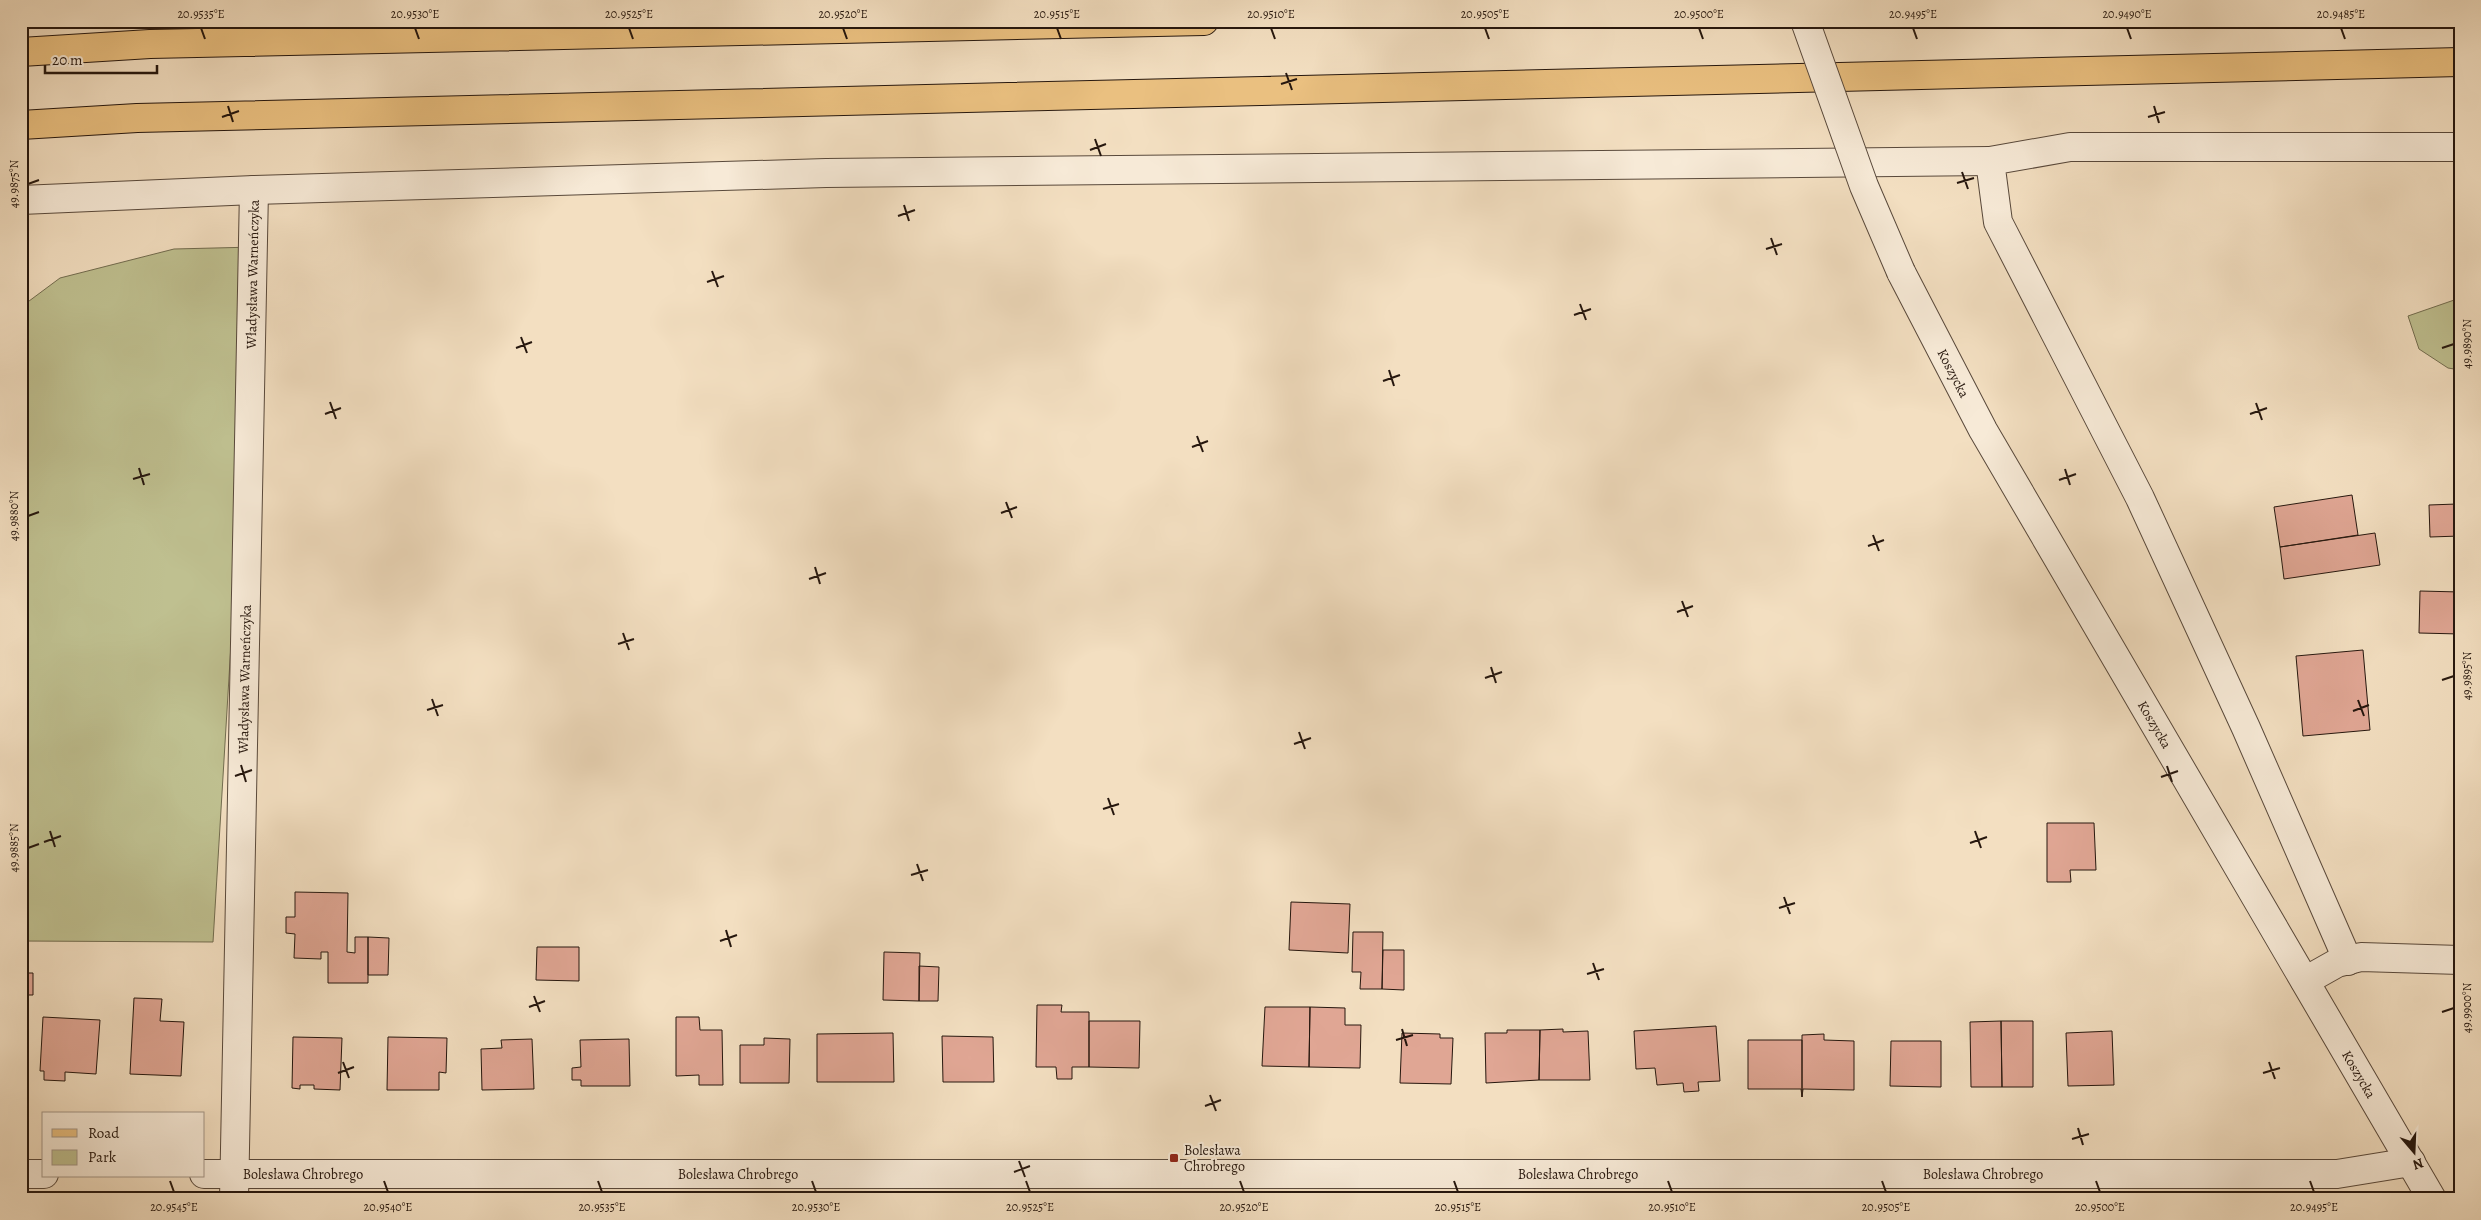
<svg xmlns="http://www.w3.org/2000/svg" width="2481" height="1220" font-family="Alegreya,serif">
<style>
.green{fill:#bfc090;stroke:#726c4f}
.building{fill:#e0a694;stroke:#26170e}
.lines{fill:none;stroke-linecap:round;stroke-linejoin:round}
.minor-casing{stroke:#59493b;stroke-width:30}
.major-casing{stroke:#26170e;stroke-width:30}
.minor{stroke:#f7ead7;stroke-width:28}
.major{stroke:#eac080;stroke-width:28}
.minor-bridge-casing{stroke:#59493b;stroke-width:30;stroke-linecap:butt}
.minor-bridge{stroke:#f7ead7;stroke-width:28}
.ticks{fill:none;stroke:#26170e;stroke-width:2}
.poi-dot{fill:#8f2418;stroke:#f7ead7;stroke-width:2}
.labels{text-anchor:middle;dominant-baseline:central;stroke-width:4;stroke-linejoin:round;paint-order:stroke}
.street-label{font-size:14px;fill:#26170e;stroke:#f7ead7}
.poi-label{font-size:14px;fill:#26170e;stroke:#f7ead7;text-anchor:start}
.neatline{fill:none;stroke:#26170e;stroke-width:2}
.ticks-label{font-size:12px;text-anchor:middle;fill:#26170e}
</style>
<rect width="100%" height="100%" fill="#f3dfc1"/>
<filter id="stains"><feTurbulence type="fractalNoise" baseFrequency=".004" numOctaves="4"/><feColorMatrix values="0 0 0 0 .2 0 0 0 0 .09 0 0 0 0 .02 0 0 0 .5 -.17"/></filter>
<radialGradient id="worn" r=".72"><stop offset=".6" stop-color="#630" stop-opacity="0"/><stop offset="1" stop-color="#630" stop-opacity=".3"/></radialGradient>
<path class="green" d="M255,247L213,942L21,941V307L60,278L174,249Z
M2460,298V370L2448,368L2419,349L2408,316Z"/>
<path class="building" d="M2352,495L2358,535L2280,547L2274,507Z
M2457,504L2460,536L2430,537L2429,505Z
M2375,533L2380,565L2284,579L2280,547Z
M2420,591L2460,592V634L2419,633Z
M2363,650L2370,730L2303,736L2296,656Z
M2047,823H2094L2096,870H2070L2071,882H2047Z
M295,892L348,893L347,952L355,953V937H368V983H328V952H321V959L294,958L295,934L286,933V917H295Z
M1291,902L1350,904L1348,953L1289,950Z
M1353,932H1383L1382,989H1360L1361,972H1352Z
M368,937L389,938L388,975H368Z
M537,947H579V981L536,980Z
M1383,950H1404V990L1382,989Z
M884,952L920,953L919,1001L883,1000Z
M919,966L939,967L938,1001H919Z
M21,973H33V995H23V1011H21Z
M134,998L162,999L160,1021L184,1022L181,1076L130,1074Z
M1037,1005H1062L1061,1012H1089V1067H1072V1079H1057L1056,1067H1036Z
M1265,1007H1310L1309,1067L1262,1066Z
M1310,1007L1345,1008V1025H1361L1360,1068L1309,1067Z
M43,1017L100,1020L96,1074L65,1072V1081L44,1080V1071H40Z
M676,1017H699L700,1030H722L723,1085H699V1075L676,1076Z
M1089,1021H1140L1139,1068L1089,1067Z
M2001,1021H2033V1087H2002Z
M2001,1021L2002,1087H1971L1970,1022Z
M1716,1026L1720,1081L1698,1082L1699,1091L1684,1092L1683,1083L1657,1085L1655,1068L1636,1069L1634,1031Z
M1563,1029V1032L1588,1031L1590,1080H1539L1540,1030Z
M1507,1030H1540L1539,1080L1486,1083L1485,1033H1507Z
M2112,1031L2114,1085L2068,1086L2066,1033Z
M893,1033L894,1082H817V1034Z
M1402,1033L1440,1034V1038H1453L1451,1084L1400,1083Z
M1824,1034V1040L1854,1041V1090L1803,1089L1802,1097V1035Z
M942,1036L993,1037L994,1082H943Z
M293,1037L342,1038L340,1090L314,1089V1085H300V1089L292,1088Z
M388,1037L447,1038L446,1073L439,1072V1090H387Z
M764,1038L790,1039L789,1083H740V1045H764Z
M532,1039L534,1089L482,1090L481,1049L502,1048L501,1040Z
M629,1039L630,1086H581V1080H572V1068L581,1067L580,1040Z
M1748,1040H1802V1097L1801,1089H1748Z
M1891,1041H1941V1087L1890,1086Z"/>
<g class="lines">
<defs>
<g id="minor">
<path d="M21,200L254,190L826,173L1990,161"/>
<path id="s1" d="M1901,272L1983,430L2432,1199"/>
<path d="M2348,961L2246,728L2140,498L1998,222L1990,161L2070,147H2460"/>
<path d="M2305,981L2337,963L2361,957L2460,960"/>
<path d="M21,1174H44"/>
<path id="s2" d="M204,1174H2337L2411,1162"/>
<path id="s3" d="M234,1199L254,190"/>
</g>
<path id="major" d="M21,52L150,44L1204,21
M21,125L137,118L2460,62"/>
</defs>
<use href="#minor" class="minor-casing"/>
<use href="#major" class="major-casing"/>
<use href="#minor" class="minor"/>
<use href="#major" class="major"/>
<defs>
<path id="minor-bridge" d="M1805,21L1864,186L1901,272"/>
</defs>
<use href="#minor-bridge" class="minor-bridge-casing"/>
<use href="#minor-bridge" class="minor-bridge"/>
</g>
<path class="ticks" d="M201,28L205,39M415,28L419,39M629,28L633,39M843,28L847,39M1057,28L1061,39M1271,28L1275,39M1485,28L1489,39M1699,28L1703,39M1913,28L1917,39M2127,28L2131,39M2341,28L2345,39M1286,73L1292,90M1281,84L1297,79M228,106L233,122M2154,106L2159,123M222,117L239,111M2148,117L2165,112M1095,139L1101,156M1090,150L1106,144M1962,172L1968,189M1957,183L1974,178M28,184L39,180M904,205L909,221M898,216L915,210M1771,238L1777,255M1766,249L1782,244M712,271L718,287M707,282L724,276M1580,304L1586,320M1574,315L1591,309M521,337L527,353M516,348L532,342M2442,348L2454,344M1389,370L1394,386M1383,381L1400,375M330,402L336,419M2256,403L2262,420M325,414L341,408M2250,414L2267,408M1197,436L1203,452M1192,447L1208,441M139,468L144,485M2065,469L2070,485M133,479L150,474M2059,480L2076,474M1006,502L1012,518M1001,513L1017,507M28,516L39,512M1873,535L1879,551M1868,546L1884,540M815,567L820,584M809,579L826,573M1682,601L1688,617M1677,612L1693,606M623,633L629,650M618,644L634,639M1491,667L1496,683M1485,678L1502,672M2442,680L2454,676M432,699L438,716M2358,700L2364,716M427,710L443,705M2353,711L2369,705M1299,732L1305,749M1294,744L1311,738M241,765L246,782M2167,766L2172,782M235,776L252,770M2161,777L2178,771M1108,798L1114,815M1103,809L1119,804M50,831L55,847M1975,831L1981,848M44,842L61,836M1970,843L1987,837M28,848L39,844M917,864L923,881M911,875L928,870M1784,897L1790,914M1779,908L1795,903M726,930L731,947M720,941L737,935M1593,963L1599,980M1587,974L1604,969M534,996L540,1012M529,1007L545,1001M2442,1012L2454,1008M1402,1029L1407,1046M1396,1040L1413,1035M343,1062L349,1078M2269,1062L2275,1079M338,1073L354,1067M2263,1073L2280,1068M1210,1095L1216,1111M1205,1106L1221,1100M2078,1128L2083,1145M2072,1139L2089,1134M1019,1161L1025,1177M1014,1172L1030,1166M170,1181L174,1192M384,1181L388,1192M598,1181L602,1192M812,1181L816,1192M1026,1181L1030,1192M1240,1181L1244,1192M1454,1181L1458,1192M1668,1181L1672,1192M1882,1181L1886,1192M2096,1181L2100,1192M2310,1181L2314,1192"/>
<rect class="poi-dot" x="1169" y="1153" width="10" height="10" rx="2.5"/>
<g class="labels">
<g class="street-label">
<text stroke="none"><textPath href="#s3" startOffset="925">Władysława Warneńczyka</textPath></text>
<text stroke="none"><textPath href="#s1" startOffset="114">Koszycka</textPath></text>
<text stroke="none"><textPath href="#s3" startOffset="520">Władysława Warneńczyka</textPath></text>
<text stroke="none"><textPath href="#s1" startOffset="519">Koszycka</textPath></text>
<text stroke="none"><textPath href="#s1" startOffset="924">Koszycka</textPath></text>
<text stroke="none"><textPath href="#s2" startOffset="99">Bolesława Chrobrego</textPath></text>
<text stroke="none"><textPath href="#s2" startOffset="534">Bolesława Chrobrego</textPath></text>
<text stroke="none"><textPath href="#s2" startOffset="1374">Bolesława Chrobrego</textPath></text>
<text stroke="none"><textPath href="#s2" startOffset="1779">Bolesława Chrobrego</textPath></text>
</g>
<g class="poi-label">
<text x="1184" y="1150">Bolesława<tspan x="1184" dy="16">Chrobrego</tspan></text>
</g>
</g>
<rect width="2481" height="1220" fill="none" stroke="#f3dfc1" stroke-width="55"/>
<rect x="42" y="1112" width="162" height="65" fill="#f7ead7" stroke="#a39687"/>
<rect x="52" y="1129" width="25" height="8" fill="#eac080" stroke="#a39687"/>
<text x="88" y="1138" font-size="15" fill="#26170e">Road</text>
<rect x="52" y="1150" width="25" height="15" fill="#bfc090" stroke="#a39687"/>
<text x="88" y="1162" font-size="15" fill="#26170e">Park</text>
<g transform="translate(2414 1152) rotate(161)" stroke="#f7ead7" stroke-width="4" paint-order="stroke">
<path d="M0-4L9 19L0 12L-9 19Z" fill="#26170e"/>
<text y="-8" font-size="14" font-weight="bold" text-anchor="middle" fill="#26170e">N</text>
</g>
<path d="M45 65v8h112v-8" fill="none" stroke="#26170e" stroke-width="2.5"/>
<text x="52" y="65" font-size="15" fill="#26170e" stroke="#f7ead7" stroke-width="4" paint-order="stroke">20 m</text>
<rect x="28" y="28" width="2426" height="1164" class="neatline"/>
<g class="ticks-label">
<text x="201" y="18">20.9535°E</text>
<text x="415" y="18">20.9530°E</text>
<text x="629" y="18">20.9525°E</text>
<text x="843" y="18">20.9520°E</text>
<text x="1057" y="18">20.9515°E</text>
<text x="1271" y="18">20.9510°E</text>
<text x="1485" y="18">20.9505°E</text>
<text x="1699" y="18">20.9500°E</text>
<text x="1913" y="18">20.9495°E</text>
<text x="2127" y="18">20.9490°E</text>
<text x="2341" y="18">20.9485°E</text>
<text transform="translate(14 184) rotate(-90)" y="4">49.9875°N</text>
<text transform="translate(2467 344) rotate(-90)" y="4">49.9890°N</text>
<text transform="translate(14 516) rotate(-90)" y="4">49.9880°N</text>
<text transform="translate(2467 676) rotate(-90)" y="4">49.9895°N</text>
<text transform="translate(14 848) rotate(-90)" y="4">49.9885°N</text>
<text transform="translate(2467 1008) rotate(-90)" y="4">49.9900°N</text>
<text x="174" y="1211">20.9545°E</text>
<text x="388" y="1211">20.9540°E</text>
<text x="602" y="1211">20.9535°E</text>
<text x="816" y="1211">20.9530°E</text>
<text x="1030" y="1211">20.9525°E</text>
<text x="1244" y="1211">20.9520°E</text>
<text x="1458" y="1211">20.9515°E</text>
<text x="1672" y="1211">20.9510°E</text>
<text x="1886" y="1211">20.9505°E</text>
<text x="2100" y="1211">20.9500°E</text>
<text x="2314" y="1211">20.9495°E</text>
</g>
<rect width="100%" height="100%" filter="url(#stains)"/>
<rect width="100%" height="100%" fill="url(#worn)"/>
</svg>
